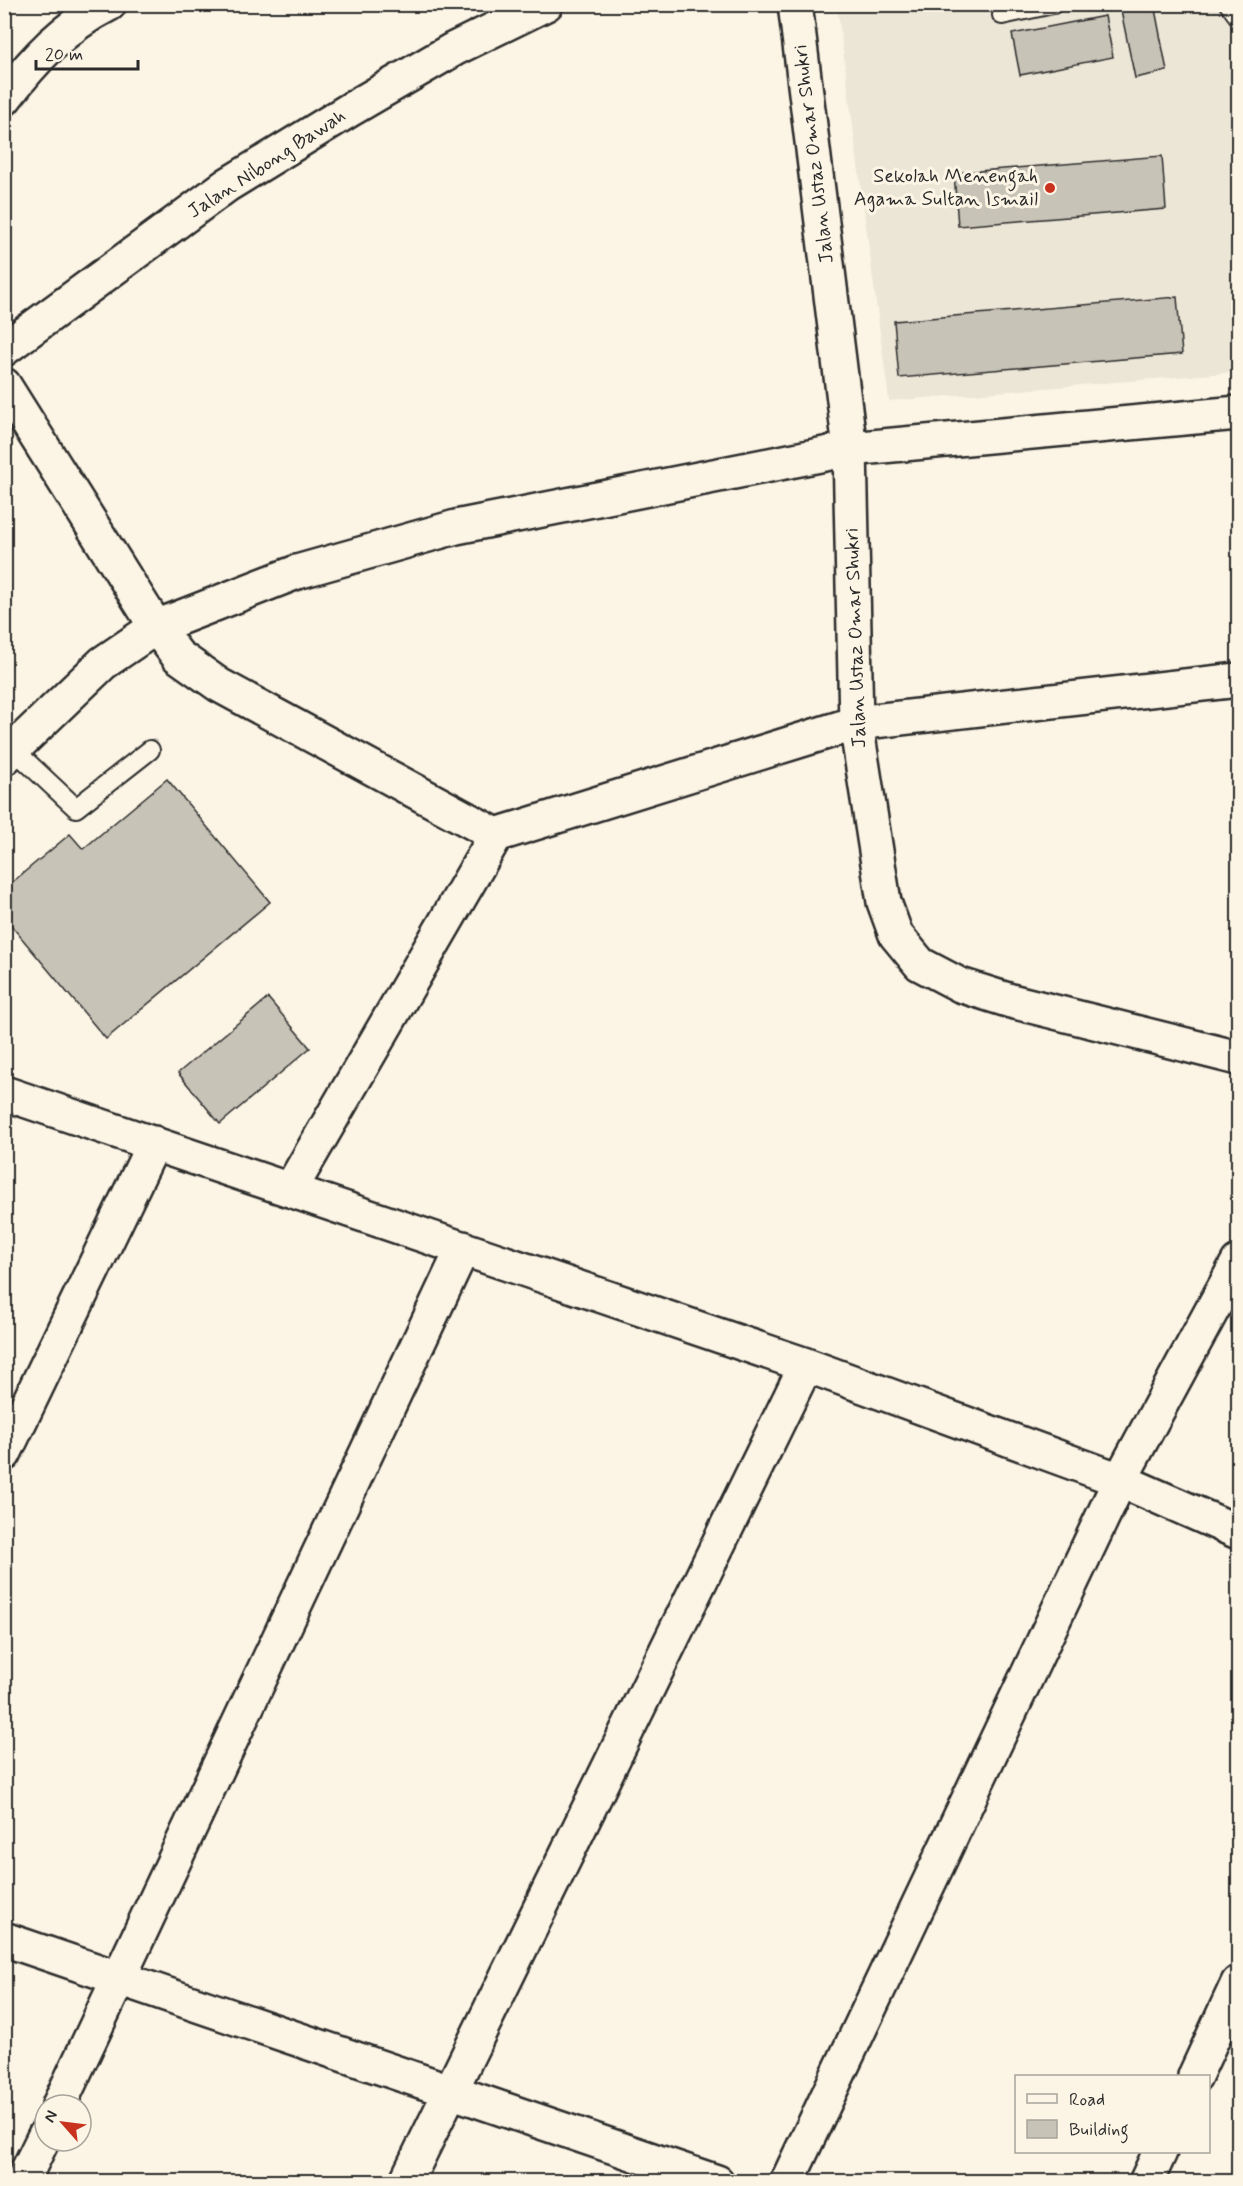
<svg xmlns="http://www.w3.org/2000/svg" width="1243" height="2186" font-family="Mynerve,sans-serif">
<style>
.built{fill:#ece6d7}
.building{fill:#c8c3b7;stroke:#2b2b2b;stroke-width:1.5}
.lines{fill:none;stroke-linecap:round;stroke-linejoin:round}
.service-casing{stroke:#2b2b2b;stroke-width:22}
.minor-casing{stroke:#2b2b2b;stroke-width:38}
.tertiary-casing{stroke:#2b2b2b;stroke-width:38}
.secondary-casing{stroke:#2b2b2b;stroke-width:38}
.service{stroke:#fcf5e5;stroke-width:18}
.minor{stroke:#fcf5e5;stroke-width:33}
.tertiary{stroke:#fcf5e5;stroke-width:33}
.secondary{stroke:#fcf5e5;stroke-width:33}
.poi-dot{fill:#c8321e;stroke:#fcf5e5;stroke-width:2}
.labels{text-anchor:middle;dominant-baseline:central;stroke-width:6;stroke-linejoin:round;paint-order:stroke}
.street-label{font-size:20px;fill:#2b2b2b;stroke:#fcf5e5}
.poi-label{font-size:20px;fill:#2b2b2b;stroke:#fcf5e5;text-anchor:end}
</style>
<rect width="100%" height="100%" fill="#fcf5e5"/>
<filter id="ink" filterUnits="userSpaceOnUse"><feTurbulence type="fractalNoise" baseFrequency=".0167" numOctaves="2"/><feDisplacementMap in="SourceGraphic" scale="12" xChannelSelector="R" yChannelSelector="G"/><feConvolveMatrix kernelMatrix="1 2 1 2 8 2 1 2 1" color-interpolation-filters="sRGB"/></filter>
<g filter="url(#ink)">
<path class="built" d="M837,5H1238V372L889,401Z"/>
<path class="building" d="M1154,4L1167,71L1135,78L1121,11Z
M1105,16L1113,57L1020,75L1012,34Z
M1162,156L1166,209L958,226L954,173Z
M1177,297L1182,354L899,378L894,321Z
M167,779L270,902L106,1039L4,917V889L70,834L83,849Z
M268,998L310,1048L220,1124L178,1073Z"/>
<g class="lines">
<defs>
<path id="service" d="M1229,4L1238,16
M1002,15L1053,4
M12,748L76,808L150,750"/>
<path id="minor" d="M4,99C33,60 65,26 109,4
M4,385L156,627L178,656L219,685L496,835
M4,758L103,663L156,627L297,572L456,527L850,449L1238,413
M4,1093L806,1365L1120,1480L1238,1532
M290,1190L496,835L856,723L1238,680
M4,1454L154,1143
M4,1939L717,2182
M1195,2076L1238,1983
M59,2105L463,1248
M22,2182L45,2135
M406,2182L806,1365
M787,2182L1120,1480L1238,1262
M1146,2182L1160,2152"/>
<path id="tertiary" d="M795,4L850,449L856,723L884,902L896,935L920,964L960,985L1011,1001L1238,1058"/>
<path id="secondary" d="M4,349L227,185L351,109L454,49L546,4"/>
</defs>
<use href="#service" class="service-casing"/>
<use href="#minor" class="minor-casing"/>
<use href="#tertiary" class="tertiary-casing"/>
<use href="#secondary" class="secondary-casing"/>
<use href="#service" class="service"/>
<use href="#minor" class="minor"/>
<use href="#tertiary" class="tertiary"/>
<use href="#secondary" class="secondary"/>
</g>
</g>
<circle class="poi-dot" cx="1050" cy="188" r="6"/>
<g class="labels">
<g class="street-label">
<text transform="translate(814 154) rotate(-97)">Jalan Ustaz Omar Shukri</text>
<text transform="translate(267 164) rotate(-33)">Jalan Nibong Bawah</text>
<text transform="translate(856 638) rotate(-92)">Jalan Ustaz Omar Shukri</text>
</g>
<g class="poi-label">
<text x="1038" y="176">Sekolah Menengah<tspan x="1038" dy="23">Agama Sultan Ismail</tspan></text>
</g>
</g>
<rect width="1243" height="2186" fill="none" stroke="#fcf5e5" stroke-width="24"/>
<rect x="12" y="12" width="1219" height="2162" fill="none" stroke="#2b2b2b" stroke-width="2" filter="url(#ink)"/>
<rect x="1015" y="2075" width="195" height="78" fill="#fcf5e5" stroke="#a8a49b" stroke-width="1.5"/>
<rect x="1027" y="2094" width="30" height="9" fill="#fcf5e5" stroke="#a8a49b" stroke-width="1.5"/>
<text x="1069" y="2105" font-size="18" fill="#2b2b2b">Road</text>
<rect x="1027" y="2120" width="30" height="18" fill="#c8c3b7" stroke="#a8a49b" stroke-width="1.5"/>
<text x="1069" y="2135" font-size="18" fill="#2b2b2b">Building</text>
<g transform="translate(63 2123) rotate(298)"><circle r="28" fill="#fcf5e5" stroke="#a8a49b" stroke-width="1.5"/>
<path d="M0-4.5L10 22L0 15L-10 22Z" fill="#c8321e"/>
<text y="-9" font-size="16" font-weight="bold" text-anchor="middle" fill="#2b2b2b">N</text>
</g>
<path d="M36 60v9h102v-9" fill="none" stroke="#2b2b2b" stroke-width="3"/>
<text x="45" y="60" font-size="18" fill="#2b2b2b" stroke="#fcf5e5" stroke-width="4.5" paint-order="stroke">20 m</text>
</svg>
